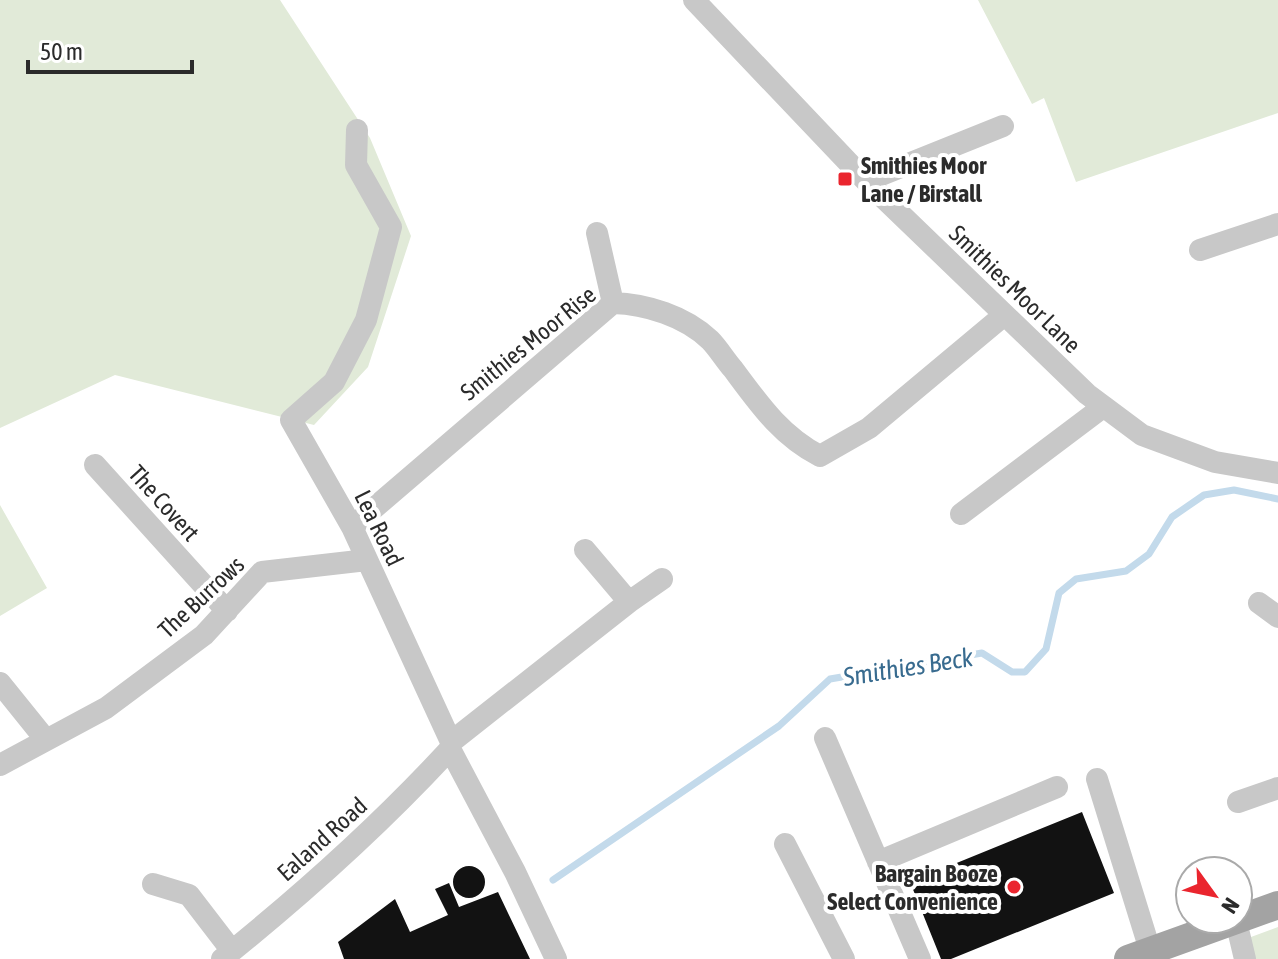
<svg xmlns="http://www.w3.org/2000/svg" width="1278" height="959" font-family="'Asap Condensed',sans-serif">
<style>
.green{fill:#e1ead8}
.lines{fill:none;stroke-linecap:round;stroke-linejoin:round}
.stream{stroke:#c3daeb;stroke-width:7}
.building{fill:#121212}
.minor{stroke:#c8c8c8;stroke-width:22}
.major{stroke:#a3a3a3;stroke-width:28}
.poi-dot{fill:#ea252e;stroke:#fff;stroke-width:3}
.labels{text-anchor:middle;dominant-baseline:central;stroke-width:8;stroke-linejoin:round;paint-order:stroke}
.poi-label{font-size:24px;font-weight:bold;fill:#2b2b2b;stroke:#fff;text-anchor:start}
.street-label{font-size:24px;fill:#2b2b2b;stroke:#fff}
.water-label{font-size:26px;font-style:italic;fill:#386b8f;stroke:#fff}
</style>
<rect width="100%" height="100%" fill="#fff"/>
<path class="green" d="M0,0H280L370,138L411,236L368,367L314,425L115,375L0,428Z
M978,0H1278V113L1076,182L1044,98L1032,104Z
M0,505L47,588L0,616Z
M1278,927V959H1237L1232,944Z"/>
<g class="lines">
<path class="stream" d="M553,880L779,726L830,679L982,653L1012,672H1025L1046,649L1059,593L1076,579L1126,571L1149,554L1172,517L1204,495L1234,490L1278,499"/>
</g>
<path class="building" d="M1082,812L1114,893L951,959H941L910,882Z
M453 882a16 16 0 1 1 32 0a16 16 0 1 1-32 0Z
M449,883L459,907L498,892L530,959H344L338,942L395,899L410,932L448,915L435,889Z"/>
<g class="lines">
<path class="minor" d="M694,0L866,181L1087,394L1142,435L1215,462L1278,473
M357,130L356,165L391,227L366,320L334,382L291,420L352,527L451,742L450,749L515,872L556,959
M866,181L1003,126
M597,233L613,303
M1200,250L1278,224
M95,465L227,611
M961,514L1103,407
M352,527L613,303C646,304 685,316 710,340C718,348 725,360 733,369C759,404 781,436 820,456L869,428L1003,316
M585,550L629,602
M1259,603L1278,617
M0,683L46,740
M825,738L920,959
M451,742L629,602L662,579
M0,765L106,708L204,635L262,572L367,560
M1097,779L1150,950
M1238,802L1278,788
M785,844L844,959
M878,862L1057,787
M153,884L189,895L232,951
M1236,921L1245,959
M222,959C303,894 379,826 450,749"/>
<path class="major" d="M1128,959L1278,905"/>
</g>
<g class="poi-dot">
<rect x="837" y="171" width="16" height="16" rx="4"/>
<circle cx="1014" cy="887" r="8"/>
</g>
<g class="labels">
<g class="poi-label">
<text x="861" y="165">Smithies Moor<tspan x="861" dy="28">Lane / Birstall</tspan></text>
<text x="998" y="873" text-anchor="end">Bargain Booze<tspan x="998" dy="28">Select Convenience</tspan></text>
</g>
<g class="street-label">
<text transform="translate(1015 289) rotate(44)">Smithies Moor Lane</text>
<text transform="translate(528 343) rotate(-39)">Smithies Moor Rise</text>
<text transform="translate(164 503) rotate(48)">The Covert</text>
<text transform="translate(379 528) rotate(64)">Lea Road</text>
<text transform="translate(201 597) rotate(-43)">The Burrows</text>
<text transform="translate(322 839) rotate(-42)">Ealand Road</text>
</g>
<g class="water-label">
<text transform="translate(908 667) rotate(-9)">Smithies Beck</text>
</g>
</g>
<g transform="translate(1214 895) rotate(123)"><circle r="38" fill="#ffffff" stroke="#aaaaaa" stroke-width="2"/>
<path d="M0-6L14 30L0 20L-14 30Z" fill="#ea252e"/>
<text y="-12" font-size="22" font-weight="bold" text-anchor="middle" fill="#2b2b2b">N</text>
</g>
<path d="M28 60v12h164v-12" fill="none" stroke="#2b2b2b" stroke-width="4"/>
<text x="40" y="60" font-size="24" fill="#2b2b2b" stroke="#ffffff" stroke-width="6" paint-order="stroke">50 m</text>
</svg>
